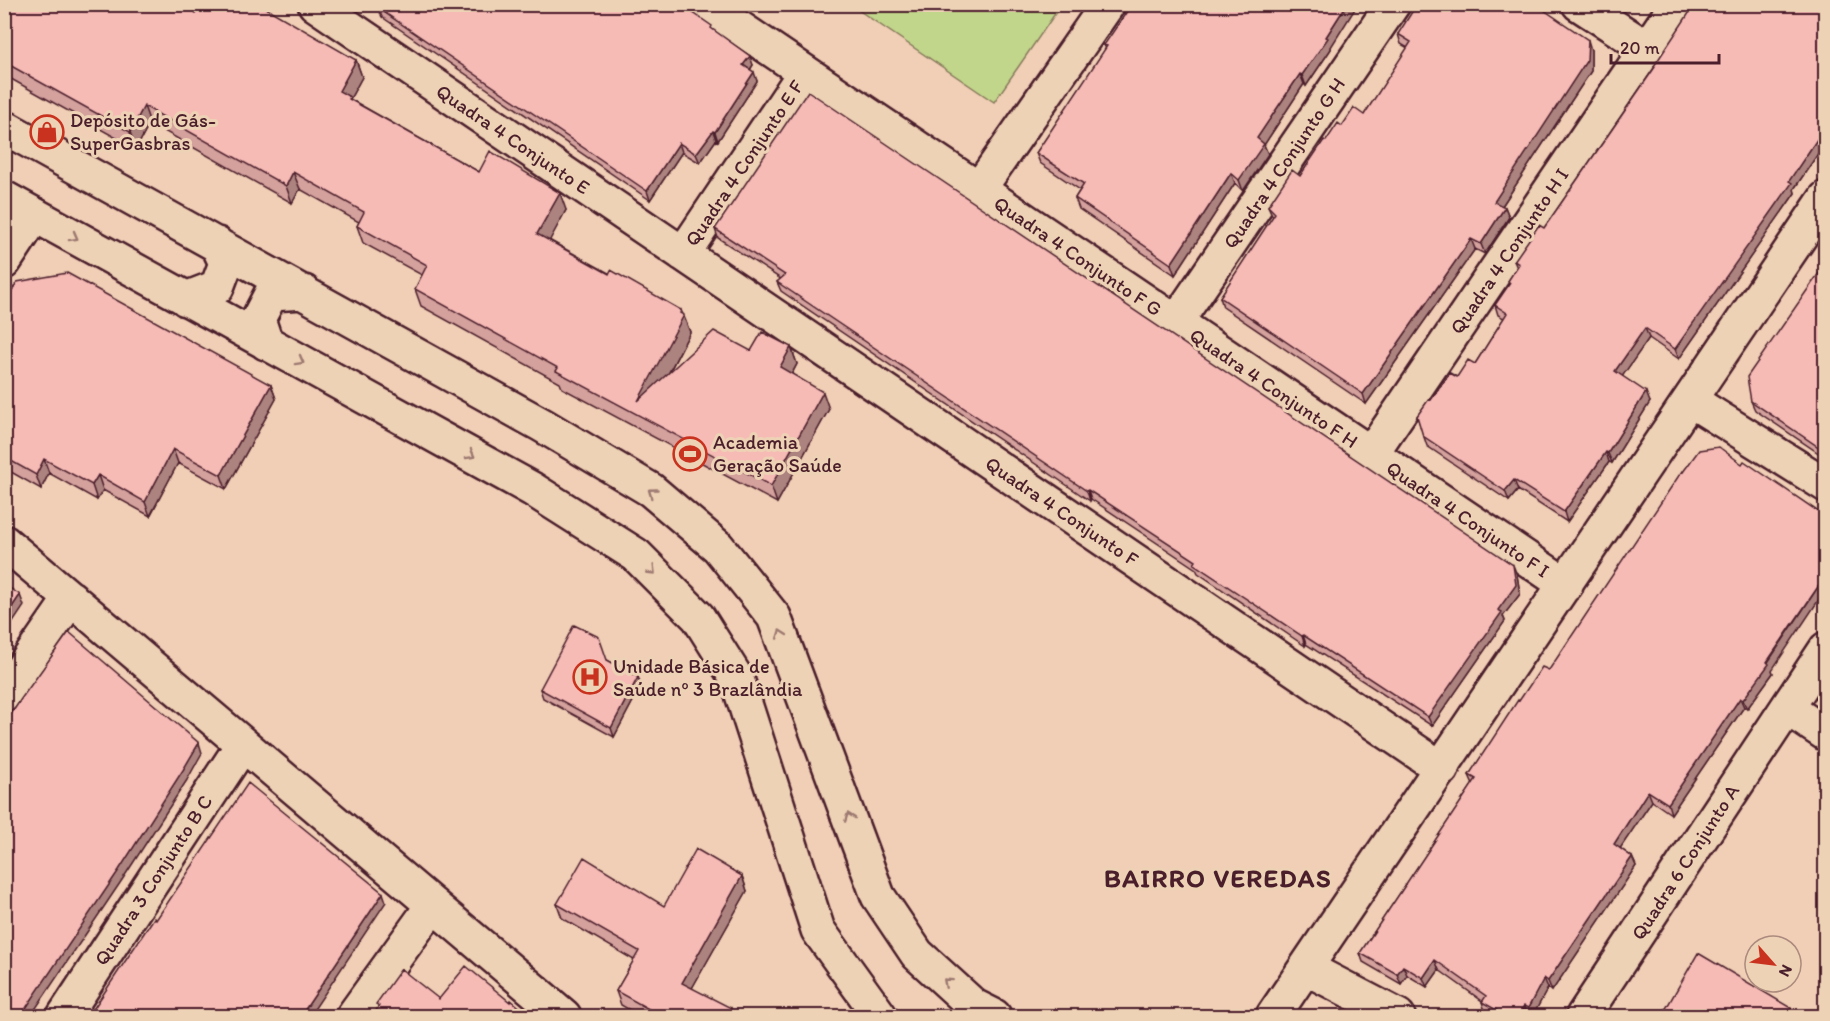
<svg xmlns="http://www.w3.org/2000/svg" width="1830" height="1021" font-family="Itim,sans-serif">
<style>
.green{fill:#c2d68b;stroke:#867a5b;stroke-width:1.5}
.lines{fill:none;stroke-linecap:round;stroke-linejoin:round}
.street-casing{stroke:#4a1f2b;stroke-width:38}
.secondary-casing{stroke:#4a1f2b;stroke-width:38}
.street{stroke:#eed2b5;stroke-width:33}
.secondary{stroke:#eed2b5;stroke-width:33}
.wall{fill:#d4a19d;stroke:#4a1f2b;stroke-width:1.5}
.shaded-wall{fill:#ad837f;stroke:#4a1f2b;stroke-width:1.5}
.building{fill:#f7bbb6;stroke:#4a1f2b;stroke-width:1.5}
.oneway{stroke:#9c7870}
.labels{text-anchor:middle;dominant-baseline:central;stroke-width:6;stroke-linejoin:round;paint-order:stroke}
.poi-label{font-size:20px;fill:#4a1f2b;stroke:#eed2b5;text-anchor:start}
.street-label{font-size:20px;fill:#4a1f2b;stroke:#eed2b5}
.district-label{font-size:26px;font-weight:bold;letter-spacing:1.5px;fill:#4a1f2b;stroke:#eed2b5}
</style>
<rect width="100%" height="100%" fill="#f1cfb6"/>
<filter id="ink" filterUnits="userSpaceOnUse"><feTurbulence type="fractalNoise" baseFrequency=".0167" numOctaves="2"/><feDisplacementMap in="SourceGraphic" scale="12" xChannelSelector="R" yChannelSelector="G"/><feConvolveMatrix kernelMatrix="1 2 1 2 8 2 1 2 1" color-interpolation-filters="sRGB"/></filter>
<g filter="url(#ink)">
<path class="green" d="M1053,4L1059,8L994,102L851,5Z"/>
<g class="lines">
<defs>
<path id="street" d="M315,4L1442,769
M704,4L1566,585
M1579,4L1647,48
M979,189L1108,4
M683,254L805,72
M4,262L35,215
M1176,322L1393,4
M1690,400L1826,485
M1371,454L1677,4
M4,542L564,1016
M4,695L71,598
M1787,708L1826,734
M1306,968L1398,1016
M64,1016L243,744
M353,1016L433,905
M1273,1016L1826,198
M1583,1016L1826,649"/>
<path id="secondary" d="M4,127L542,425L651,490L718,547L774,617L878,896L917,954L974,1006L994,1016
M4,198L532,489L636,555L698,617L737,679L818,930L880,1016
M186,299L217,287L226,263L217,244
M266,343L258,319L271,294L304,292"/>
</defs>
<use href="#street" class="street-casing"/>
<use href="#secondary" class="secondary-casing"/>
<use href="#street" class="street"/>
<use href="#secondary" class="secondary"/>
</g>
<path class="wall" d="M4,4L196,13L356,60L362,77L350,99L479,172L566,210L549,240L683,314L690,332L669,373L751,351L791,347L797,364L792,374L829,409L777,503L562,388L560,383L421,306L415,289L422,275L363,243L357,226L359,222L300,189L292,203L150,123L136,149L4,75Z
M1826,4V142L1794,189L1795,193L1679,359L1649,338L1622,376L1650,402L1612,463L1609,462L1567,522L1518,490L1509,501L1427,446L1417,416L1431,400L1457,377L1475,364L1504,318L1498,315L1495,305L1509,284L1508,281L1517,268L1514,261L1544,228L1654,68V66Z
M378,8L714,31L753,65L750,70L757,81L718,141L716,140L700,163L682,152L650,200L382,17Z
M1398,34L1591,50V71L1502,206L1505,207L1509,217L1485,254L1475,249L1366,404L1223,307L1220,297L1273,217L1268,206L1300,176L1326,141L1342,126L1364,115L1408,48L1401,44Z
M1104,45L1331,47V49L1306,86L1304,84L1264,145L1268,154L1243,191L1235,183L1175,275L1079,209L1075,198L1080,190L1040,163L1036,153L1106,49Z
M715,229L1517,575L1520,594L1503,616L1505,621L1432,726L1306,644L1305,646L1198,573L1196,569L1091,499L1090,501L781,291L777,282L781,279L718,238Z
M1826,263V458L1755,410L1751,401Z
M4,304L271,385L276,399L226,489L178,463L150,516L103,490L97,500L49,473L41,489L4,468Z
M607,660L638,677L641,686L614,737L543,698L540,689Z
M1549,670H1772L1773,673L1747,709L1744,707L1671,814L1652,801L1620,848L1632,857L1636,866L1552,991L1548,988L1532,1017L1527,1016V1017H1495L1485,1011L1482,1002V1001L1439,970L1427,987L1407,975L1401,984L1363,962L1360,953L1473,784L1469,775L1519,701Z
M742,876L747,891L692,988L734,1017H642L621,1005L616,991L634,960L562,918L557,904L664,906Z"/>
<path class="shaded-wall" d="M1347,4H1358L1331,47V49L1306,86L1302,75Z
M1588,40L1591,50V71L1498,212L1494,202Z
M750,56L753,65L747,74L743,65Z
M356,60L362,77L350,99L356,114L339,91Z
M754,72L757,81L718,141L715,132Z
M1300,74L1304,84L1264,145L1268,154L1243,191L1239,180L1257,138Z
M144,106L150,123L136,149L130,132Z
M1826,126V142L1794,189L1795,193L1679,359L1675,349Z
M713,131L716,140L700,163L696,154Z
M679,143L682,152L650,200L647,191Z
M293,172L300,189L292,203L286,186Z
M1231,173L1235,183L1175,275L1171,264Z
M560,193L566,210L544,251L537,234Z
M1505,207L1509,217L1485,254L1481,244Z
M1471,239L1475,249L1366,404L1363,394Z
M681,310L690,332L645,418L638,401Z
M1645,328L1649,338L1619,381L1615,371Z
M791,347L797,364L786,384L780,367Z
M271,385L276,399L226,489L221,475Z
M823,392L829,409L777,503L771,486Z
M1646,392L1650,402L1612,463L1608,453Z
M173,449L178,463L150,516L145,502Z
M1606,452L1609,462L1567,522L1564,512Z
M44,459L49,473L41,489L36,475Z
M98,475L103,490L97,500L92,485Z
M1514,480L1518,490L1509,501L1505,491Z
M1088,490L1091,499L1090,501L1087,491Z
M1513,565L1517,575L1520,594L1503,616L1505,621L1432,726L1428,717L1498,610Z
M1826,575V589L1772,670L1773,673L1747,709L1743,700Z
M20,595L24,606L4,636V619Z
M1303,635L1306,644L1305,646L1302,636Z
M638,677L641,686L614,737L611,728Z
M1740,698L1744,707L1671,814L1668,804Z
M199,743L202,753L187,780L122,880L30,1017H20Z
M1648,791L1652,801L1617,853L1614,844Z
M1632,857L1636,866L1552,991L1548,981Z
M742,876L747,891L687,997L682,983Z
M383,893L386,902L309,1017H300Z
M1435,960L1439,970L1427,987L1423,978Z
M1403,966L1407,975L1401,984L1397,974Z
M1544,978L1548,988L1532,1017H1531L1528,1008Z
M1524,1006L1527,1017H1519Z
M731,1008L734,1017H726Z"/>
<path class="building" d="M4,4H179L196,13L201,4H259L356,60L339,91L350,97L349,99L479,172L490,151L560,193L537,234L609,274L611,270L681,310L680,313L684,315L638,401L714,331L751,351L762,332L791,347L780,367L823,392L771,486L556,371L558,368L415,289L427,265L357,226L364,212L293,172L286,186L144,106L130,132L4,62Z
M381,4H680L712,26L711,28L750,56L743,65L754,72L715,132L713,131L696,154L679,143L647,191L378,8Z
M1132,4H1347L1326,37L1328,38L1302,75L1300,74L1257,138L1264,144L1239,180L1231,173L1171,264L1075,198L1084,184L1036,153L1107,46L1104,45Z
M1417,4H1535L1588,40L1587,60L1494,202L1505,207L1481,244L1471,239L1363,394L1220,297L1275,213L1268,206L1292,170L1300,176L1324,140L1326,141L1338,123L1342,126L1354,108L1364,115L1411,42L1398,34Z
M1695,4H1826V126L1789,181L1792,183L1675,349L1645,328L1615,371L1646,392L1608,453L1606,452L1564,512L1514,480L1505,491L1423,436L1417,416L1429,399L1431,400L1450,373L1457,377L1468,360L1475,364L1507,313L1495,305L1510,283L1508,281L1519,264L1514,261L1539,225L1544,228L1655,67L1654,66Z
M808,91L1513,565L1516,585L1498,610L1502,612L1428,717L1303,635L1302,636L1194,564L1196,561L1088,490L1087,491L777,282L785,275L715,229Z
M1826,263V452L1751,401L1747,377Z
M67,273L271,385L221,475L173,449L145,502L98,475L92,485L44,459L36,475L4,457V304L17,282Z
M1719,447L1742,464L1744,461L1826,517V575L1767,662L1769,664L1743,700L1740,698L1668,804L1648,791L1614,844L1632,857L1548,981L1544,978L1528,1008L1524,1006L1519,1017H1509L1482,1002L1486,996L1435,960L1423,978L1403,966L1397,974L1360,953L1476,779L1469,775L1518,700L1519,701L1542,667L1549,670L1682,471L1683,472L1699,450Z
M4,584L20,595L4,619Z
M574,625L599,637L607,660L638,677L611,728L540,689Z
M69,632L199,743L183,770L119,870L20,1017H4V725L21,699Z
M248,783L383,893L300,1017H88L154,918L156,920Z
M696,849L742,876L682,983L731,1008L726,1017H663L616,991L639,951L557,904L584,857L664,906Z
M1698,953L1806,1017H1661Z
M466,966L510,1002L511,1000L531,1017H372L379,1006L376,1004L401,969L439,999Z"/>
<defs><path id="oneway-chevron" d="M-2-3.5L2.5 0L-2 3.5" fill="none" stroke-width="1.6" stroke-linecap="round" stroke-linejoin="round" transform="scale(1.5)"/></defs>
<g class="oneway">
<use href="#oneway-chevron" transform="translate(74 237) rotate(29)"/>
<use href="#oneway-chevron" transform="translate(300 361) rotate(29)"/>
<use href="#oneway-chevron" transform="translate(471 455) rotate(29)"/>
<use href="#oneway-chevron" transform="translate(652 492) rotate(-144)"/>
<use href="#oneway-chevron" transform="translate(652 571) rotate(45)"/>
<use href="#oneway-chevron" transform="translate(781 634) rotate(-110)"/>
<use href="#oneway-chevron" transform="translate(849 817) rotate(-110)"/>
<use href="#oneway-chevron" transform="translate(947 982) rotate(-138)"/>
</g>
</g>
<defs>
<symbol id="shop-ring" viewBox="-11 -11 22 22"><circle r="9.5" fill="#eed2b5" stroke="#c8321e" stroke-width="1.5"/><path d="M-5-2.5h2.3a2.7 3.5 0 0 1 5.4 0H5L5.5 6h-11ZM-1.5-2.5h3a1.5 2.3 0 0 0-3 0Z" fill="#c8321e"/></symbol>
<symbol id="stadium-ring" viewBox="-11 -11 22 22"><circle r="9.5" fill="#eed2b5" stroke="#c8321e" stroke-width="1.5"/><path d="M0-5a6.5 5 0 1 0 0 10a6.5 5 0 1 0 0-10ZM-3.5-1.8h7v3.6h-7Z" fill="#c8321e"/></symbol>
<symbol id="hospital-ring" viewBox="-11 -11 22 22"><circle r="9.5" fill="#eed2b5" stroke="#c8321e" stroke-width="1.5"/><path d="M-5-5h3v3.5h4V-5h3V5h-3V1.5h-4V5h-3Z" fill="#c8321e"/></symbol>
</defs>
<g fill-rule="evenodd">
<use href="#shop-ring" x="28" y="113" width="38" height="38"/>
<use href="#stadium-ring" x="671" y="435" width="38" height="38"/>
<use href="#hospital-ring" x="571" y="658" width="38" height="38"/>
</g>
<g class="labels">
<g class="poi-label">
<text x="70" y="120">Depósito de Gás-<tspan x="70" dy="23">SuperGasbras</tspan></text>
<text x="713" y="442">Academia<tspan x="713" dy="23">Geração Saúde</tspan></text>
<text x="613" y="666">Unidade Básica de<tspan x="613" dy="23">Saúde nº 3 Brazlândia</tspan></text>
</g>
<g class="street-label">
<text transform="translate(513 139) rotate(34)">Quadra 4 Conjunto E</text>
<text transform="translate(744 163) rotate(-56)">Quadra 4 Conjunto E F</text>
<text transform="translate(1284 163) rotate(-56)">Quadra 4 Conjunto G H</text>
<text transform="translate(1509 251) rotate(-56)">Quadra 4 Conjunto H I</text>
<text transform="translate(1078 256) rotate(34)">Quadra 4 Conjunto F G</text>
<text transform="translate(1274 388) rotate(34)">Quadra 4 Conjunto F H</text>
<text transform="translate(1062 511) rotate(34)">Quadra 4 Conjunto F</text>
<text transform="translate(1468 519) rotate(34)">Quadra 4 Conjunto F I</text>
<text transform="translate(1685 862) rotate(-57)">Quadra 6 Conjunto A</text>
<text transform="translate(153 880) rotate(-57)">Quadra 3 Conjunto B C</text>
</g>
<g class="district-label">
<text x="1218" y="878">BAIRRO VEREDAS</text>
</g>
</g>
<rect width="1830" height="1021" fill="none" stroke="#eed2b5" stroke-width="24"/>
<rect x="12" y="12" width="1806" height="997" fill="none" stroke="#4a1f2b" stroke-width="2" filter="url(#ink)"/>
<g transform="translate(1773 964) rotate(118)"><circle r="28" fill="#eed2b5" stroke="#ac8a7e" stroke-width="1.5"/>
<path d="M0-4.5L10 22L0 15L-10 22Z" fill="#c8321e"/>
<text y="-9" font-size="16" font-weight="bold" text-anchor="middle" fill="#4a1f2b">N</text>
</g>
<path d="M1611 54v9h108v-9" fill="none" stroke="#4a1f2b" stroke-width="3"/>
<text x="1620" y="54" font-size="18" fill="#4a1f2b" stroke="#eed2b5" stroke-width="4.5" paint-order="stroke">20 m</text>
</svg>
